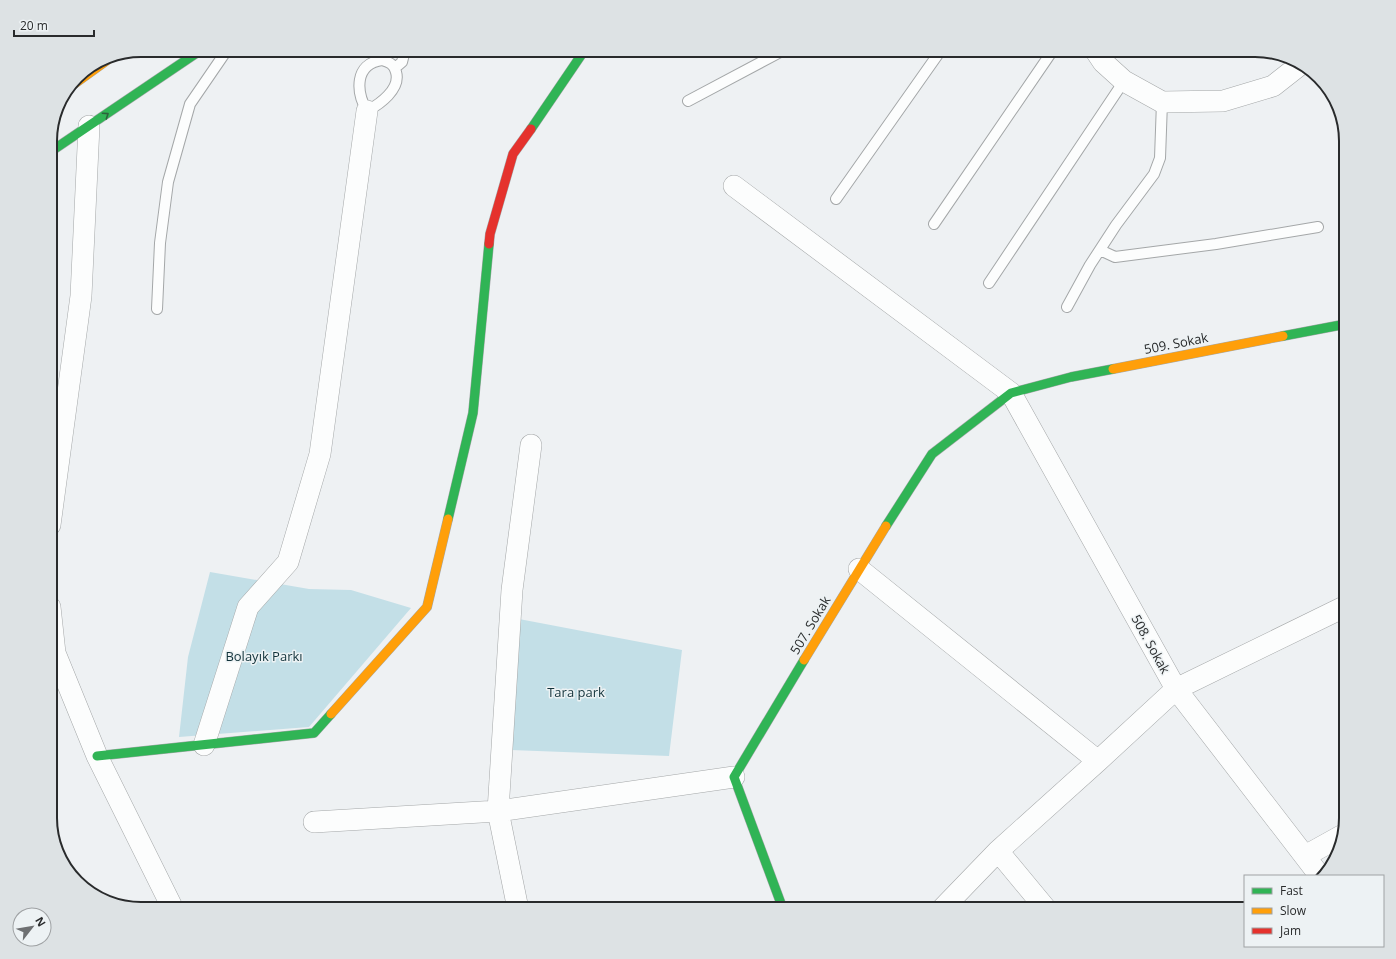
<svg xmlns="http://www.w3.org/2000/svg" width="1396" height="959" font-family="'Open Sans',sans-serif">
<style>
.green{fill:#c3dfe7}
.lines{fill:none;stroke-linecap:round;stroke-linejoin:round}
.lane-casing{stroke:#a4a7a8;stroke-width:12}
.street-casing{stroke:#a4a7a8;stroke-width:22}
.fast-casing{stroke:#a4a7a8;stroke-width:10}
.slow-casing{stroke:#a4a7a8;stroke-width:10}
.jam-casing{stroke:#a4a7a8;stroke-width:10}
.lane{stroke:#fcfdfd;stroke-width:10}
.street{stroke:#fcfdfd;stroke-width:21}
.fast{stroke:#30b455;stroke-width:9}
.slow{stroke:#ff9f0a;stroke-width:9}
.jam{stroke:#e5322d;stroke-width:9}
.oneway{stroke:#2c623c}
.labels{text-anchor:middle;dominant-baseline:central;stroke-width:3;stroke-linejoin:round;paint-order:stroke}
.street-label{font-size:13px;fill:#292b2c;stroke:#edf2f4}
.park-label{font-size:13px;fill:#12333b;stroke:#edf2f4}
.rim{fill:none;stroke:#292b2c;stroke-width:2}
</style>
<rect width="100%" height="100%" fill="#eef1f3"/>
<path class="green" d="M210,572L309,589L351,590L411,608L309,727L179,737L188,657Z
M519,619L682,650L669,756L511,750Z"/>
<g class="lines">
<defs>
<path id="lane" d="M382,60C389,62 394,64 396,72C401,89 380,104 367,111C356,92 354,64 382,60Z
M395,68L402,62L405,50
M688,101L784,50
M836,199L941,50
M934,224L1053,50
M1100,250L1115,257L1216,244L1318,227
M989,283L1124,81
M1067,307L1090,265L1116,225L1154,174L1160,158L1162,102
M157,309L160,243L168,182L190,104L227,50"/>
<path id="street" d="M1095,50L1103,62L1124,81L1162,102L1223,101L1273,86L1301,64
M734,186L1011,393L1176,689L1320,876
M50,525L81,296L89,126
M859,569L1098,761
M50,607L55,653L97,756L173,909
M204,745L248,607L288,562L320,454L367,111
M314,822L498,811L734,777
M998,851L1046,909
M1305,856L1341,836
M518,909L498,811L512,590L531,445
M942,909L998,851L1098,761L1176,689L1346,606"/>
<path id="fast" d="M531,129L584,51
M50,152L201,50
M1283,336L1346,324
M448,519L473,413L489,244
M886,526L932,454L1011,393L1071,377L1113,369
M97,756L314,733L331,714
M783,909L734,777L804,660"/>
<path id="slow" d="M70,87L113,56
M1113,369L1283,336
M804,660L886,526
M331,714L427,607L448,519"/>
<path id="jam" d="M489,244L490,234L513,154L531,129"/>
</defs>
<use href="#lane" class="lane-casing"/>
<use href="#street" class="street-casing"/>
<use href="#fast" class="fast-casing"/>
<use href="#slow" class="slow-casing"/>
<use href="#jam" class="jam-casing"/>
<use href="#lane" class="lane"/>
<use href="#street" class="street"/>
<use href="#fast" class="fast"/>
<use href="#slow" class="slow"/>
<use href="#jam" class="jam"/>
</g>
<defs><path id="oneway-chevron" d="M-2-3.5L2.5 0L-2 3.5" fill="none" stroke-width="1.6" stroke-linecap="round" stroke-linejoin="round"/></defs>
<use class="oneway" href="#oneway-chevron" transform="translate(106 115) rotate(-34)"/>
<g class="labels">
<g class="street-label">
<text transform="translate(1176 343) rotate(-11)">509. Sokak</text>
<text transform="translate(810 625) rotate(-59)">507. Sokak</text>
<text transform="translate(1151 644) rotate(61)">508. Sokak</text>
</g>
<g class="park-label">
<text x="264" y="656">Bolayık Parkı</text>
<text x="576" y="692">Tara park</text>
</g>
</g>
<path d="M0 0H1396V959H0ZM141 57H1255A84 84 0 0 1 1339 141V818A84 84 0 0 1 1255 902H141A84 84 0 0 1 57 818V141A84 84 0 0 1 141 57Z" fill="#dde2e4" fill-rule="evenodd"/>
<path class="rim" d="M141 57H1255A84 84 0 0 1 1339 141V818A84 84 0 0 1 1255 902H141A84 84 0 0 1 57 818V141A84 84 0 0 1 141 57Z"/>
<rect x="1244" y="875" width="140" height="72" fill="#edf2f4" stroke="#9fa2a4"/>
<rect x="1252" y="888" width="20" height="6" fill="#30b455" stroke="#9fa2a4"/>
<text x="1280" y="895" font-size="12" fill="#292b2c">Fast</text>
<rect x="1252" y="908" width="20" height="6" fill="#ff9f0a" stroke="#9fa2a4"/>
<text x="1280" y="915" font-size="12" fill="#292b2c">Slow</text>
<rect x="1252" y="928" width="20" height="6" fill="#e5322d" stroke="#9fa2a4"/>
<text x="1280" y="935" font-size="12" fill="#292b2c">Jam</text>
<g transform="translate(32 927) rotate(59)"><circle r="19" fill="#edf2f4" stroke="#9fa2a4"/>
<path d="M0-3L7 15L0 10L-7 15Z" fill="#6e7072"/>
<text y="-6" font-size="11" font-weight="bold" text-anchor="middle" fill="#292b2c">N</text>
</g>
<path d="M14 30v6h80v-6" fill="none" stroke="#292b2c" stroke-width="2"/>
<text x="20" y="30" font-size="12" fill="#292b2c" stroke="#edf2f4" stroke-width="3" paint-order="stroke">20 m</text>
</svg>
